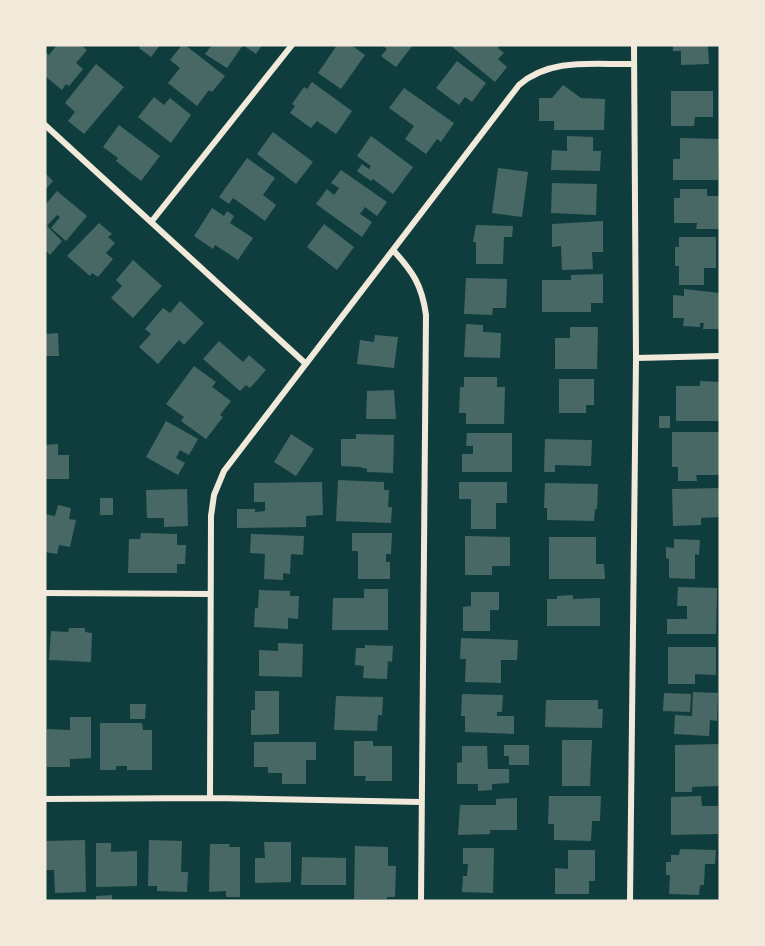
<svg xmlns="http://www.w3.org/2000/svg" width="765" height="946" font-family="'Golos Text',sans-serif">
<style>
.building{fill:#486865}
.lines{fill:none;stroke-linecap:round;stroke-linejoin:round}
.minor{stroke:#f1e9da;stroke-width:6}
</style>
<rect width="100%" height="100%" fill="#0f3d3e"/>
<path class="building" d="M57,45H81L87,50L76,63L83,69L69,86L66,84L62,90L45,76V52L49,55Z
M141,45H160L151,57L139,48Z
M182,45H185L225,76L212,92L209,90L197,106L168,83L180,68L170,60Z
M212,45H262L256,54L243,45L227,68L205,54Z
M337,45H351L365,55L341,89L318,73Z
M382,45H413L396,67L381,56L387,49Z
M450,45H500L498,48L504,53L498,59L507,67L495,82Z
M673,45H708L709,64L681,65V51H673Z
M457,61L486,83L472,102L465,97L459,105L436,88Z
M96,64L124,87L84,134L68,121L75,112L65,103Z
M312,82L352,111L336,134L317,121L311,128L290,113L295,106L292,104L304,87L307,89Z
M563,85L581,98L605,99L604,130H554V121H539V98H552Z
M404,88L454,123L441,142L437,139L426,154L405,139L414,126L389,108Z
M671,91H713V117H695L694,126H671Z
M154,97L164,105L170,98L191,115L171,143L138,117Z
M119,125L160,156L141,181L116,161L118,158L103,147Z
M273,132L313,162L296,184L257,154Z
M371,136L413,167L393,194L373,179L371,181L357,171L362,164L369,169L371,166L357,156Z
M567,136L593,137V151H601L600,171L551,170L552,150L567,151Z
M680,138L719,139L718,180H673V159H680Z
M247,158L275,178L263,195L276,205L265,221L233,198L229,204L219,197Z
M498,168L528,172L522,217L492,213Z
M341,170L387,202L377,216L365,207L360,214L372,222L362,237L316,204L327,189L334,195L339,188L331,183Z
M45,173L53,181L45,190Z
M552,183L597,184L596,215L551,213Z
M680,189H707V196H720V229H696L697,223H674V198H680Z
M57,191L87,216L66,241L51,228L60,217L57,215L47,226L62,241L50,255L45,250V205Z
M212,208L224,216L227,211L234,216L230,223L253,238L238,260L215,245L213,249L194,236Z
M603,221V252H592L593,269L562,270L561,246L552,247V224Z
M99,223L112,234L108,237L115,243L106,253L113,259L98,277L92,273L90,276L67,256Z
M324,224L354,247L337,270L307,247Z
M476,225L513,226L512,237H504L503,264H476V242H473Z
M679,237H716V268H704V285H679V266H675V247H679Z
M133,260L162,286L133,318L111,298L122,286L116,280Z
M603,274V303H591V312H542V280H571V275Z
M466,278L507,279L506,308H493L492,315L464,314Z
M684,289L720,293V329H703L704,323H700V327L683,326L684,318H673V295L684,296Z
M180,301L204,323L184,345L179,340L158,364L139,347L151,334L145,329L163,308L170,313Z
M466,324L483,325V332L501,333L500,358L464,357Z
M570,327H598L597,369H555V338H570Z
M58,333L59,356H45V334Z
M375,335L398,337L394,368L357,364L360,340L374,342Z
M219,341L243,362L249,355L266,370L250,388L246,385L240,391L203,359Z
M194,366L216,382L212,387L231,401L220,415L223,417L206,439L181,421L184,417L166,404Z
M464,377H497V387H505L504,424H466V413H459L460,387H464Z
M559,379H594V405H586V413H559Z
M700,381L720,382V421H676V386H700Z
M394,390L396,419H366L367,391Z
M659,416H670V428H659Z
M166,421L198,439L189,455L180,450L176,458L185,463L178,475L146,457Z
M672,432H719V475H696L697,481H678V467H672Z
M467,433H512V472H462V454H473V446H466Z
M291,434L314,449L296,476L274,462Z
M356,434L394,435L393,473L367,472V469L360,467L341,466V439H356Z
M545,439L592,440L591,466L555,465V472H544Z
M58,444V455H69V479H45V445Z
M338,480L384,482V490H389L388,507H392L391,523L336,521Z
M322,482L323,515L306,516V527L237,528V509H255V512L265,511V502H254V483Z
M459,482H507V503H496V529H471V499H459Z
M545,483L598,484L597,509H595L594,521L547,520V508H544Z
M720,488V517L701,518V525L673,526L672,489Z
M187,489L188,526L164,527V518H147L146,490Z
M100,498H113V515H100Z
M58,505L71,508L69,519L76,520L70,547L59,545L57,554L45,552V514L55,516Z
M141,533L177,534V545H186L185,564H177V573H128L129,539H140Z
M352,533H392L391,554H386V562H390V579H358V551H352Z
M251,534L304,536L303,555L291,554L290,574L283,573V580L264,579L265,554L250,553Z
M465,536L510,537V566H492V575H465Z
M549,537H596V564H604L605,579H549Z
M674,539L700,540L699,555L695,554V579L669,578V559L666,558V547L674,548Z
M678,587L717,588L716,634H667V619H687V606H677Z
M364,589H388V630H332L333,598H364Z
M259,590L290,591V596H299L298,619L288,618V629L254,627L255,608H258Z
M471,592H499V610H490V631H463V607L471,606Z
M573,595V599L600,598V626H547V599H557V596Z
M69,628H85V632L92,633L91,662L49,660L51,631L68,632Z
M461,638L518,640L517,660H501V683L465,682L466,659H460Z
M278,643L303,644L302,677L259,676V650L278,651Z
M365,645L393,646L392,662L388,661L387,679L363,678L364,666L355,665L356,648H365Z
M668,647H716V675L695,674V684H668Z
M255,691H279V734L251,735V710H255Z
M693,692L718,693L717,721L710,720L709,736L674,734L675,715L692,716Z
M664,693L691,694L690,712L663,711Z
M462,694L503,695L502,712H497V716H514V734L465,732V716H461Z
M336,696L383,697L382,715H378L377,731L334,730Z
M546,700H598V709H603L602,728L545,727Z
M130,704H146L145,719H130Z
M70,717H91V758L70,759V767H47V729L70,730Z
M100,723H142L143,730H152V770H127V766H116V770H100Z
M562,740H592L590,786H562Z
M354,741H373V746H392V781H365L366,776H354Z
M254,742H316V760H306V784H282V773H268V767H254Z
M720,744V786L692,787V792H675V745Z
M504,745H529V765H509V756H504Z
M462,746H487L488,769H509V783L492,784V790L478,791V784H457V763L462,762Z
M549,796H601L600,821H592L591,841L554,840V824H548Z
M701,796L702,806H718V834L671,835V797Z
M517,798V830H490V834L458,835L460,805H496V799Z
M85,840L86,892L55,893L54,870H45V841Z
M149,840L182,841L181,872H188L187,892L157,891V886H148Z
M264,842H291V882L255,883V858H265Z
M96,843H111V852L137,851V886L96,887Z
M210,844H230L229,847H240V897H226V891L209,892Z
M355,846L388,847V866H396L395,897H387V899H354Z
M463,848H494L493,893L462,892L463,876H467L468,864H463Z
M680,849L716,850L715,864H705L704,885H700L699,895L669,894L670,875H666V862H671V855H679Z
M568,850H595V881H589V894H555V868L568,869Z
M302,857L346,858V885H301Z
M112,895V901H96V896Z"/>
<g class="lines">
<path class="minor" d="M45,125L305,363
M152,221L292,45
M393,250C413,272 422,285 426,315L421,901
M636,358L720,356
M45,593L210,594
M210,798L211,516L214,495L224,471L519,85C551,57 595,65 634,64
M45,799L210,798L421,802
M630,901L636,358L634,45"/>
</g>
<rect width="765" height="946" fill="none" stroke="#f1e9da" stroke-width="93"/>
</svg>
